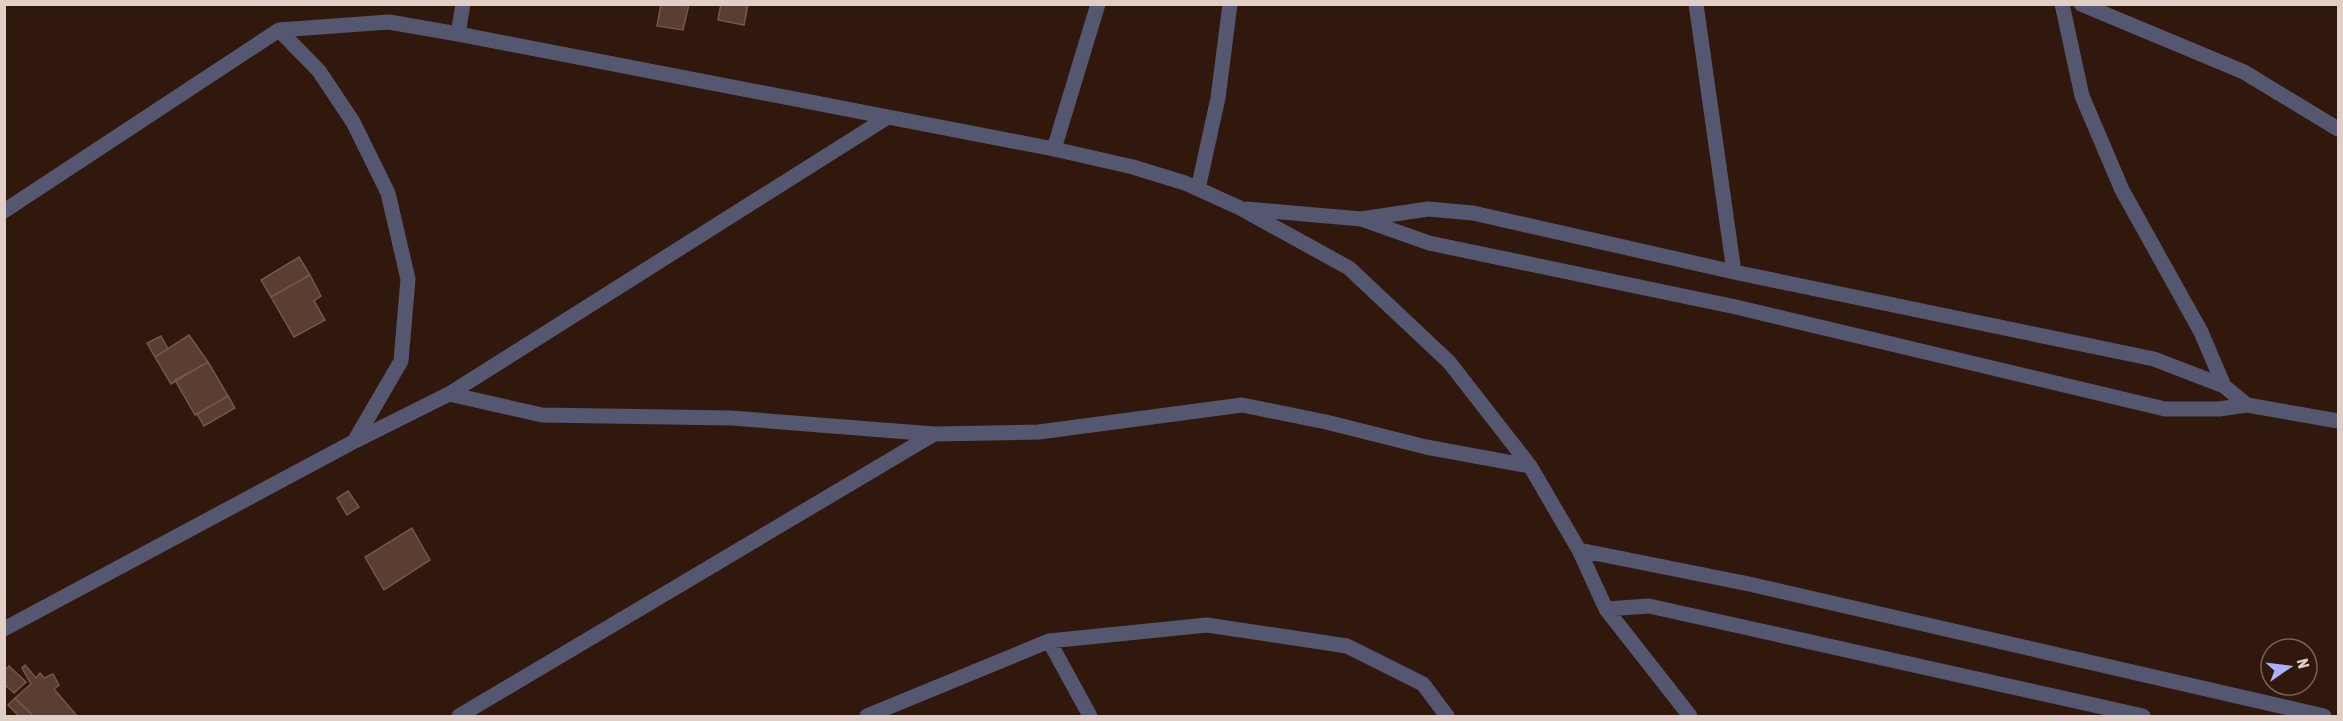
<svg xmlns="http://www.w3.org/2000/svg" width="2343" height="721" font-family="'Asap Condensed',sans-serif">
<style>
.building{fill:#5a3e31;stroke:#75574a;stroke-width:1.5}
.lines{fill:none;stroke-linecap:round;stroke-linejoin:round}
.minor{stroke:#54576f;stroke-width:15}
</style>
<rect width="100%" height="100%" fill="#30180c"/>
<path class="building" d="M661,4H689L683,30L657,26Z
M721,4H748L744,25L718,20Z
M299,257L310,275L271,297L261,280Z
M310,275L321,296L314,301L325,320L294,337L271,297Z
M189,335L208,362L171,384L155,357Z
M161,336L168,349L155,357L147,343Z
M208,362L228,396L195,415L175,380Z
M228,396L235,408L204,426L197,414Z
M348,491L359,507L347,515L337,498Z
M412,528L430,560L384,590L365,557Z
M25,665L36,678L40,673L44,678L53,674L59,685L54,689L77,716H33L15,698L31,684L22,668Z
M9,666L26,682L14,693L4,684V671Z
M15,698L33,716H19L8,705Z"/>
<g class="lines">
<path class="minor" d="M1696,4L1734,272
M2062,4L2082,96L2122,190L2201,332L2224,386L2247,405
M2081,4L2244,72L2338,129
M279,30L319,71L353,122L388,193L408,279L401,361L355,440
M458,34L463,4
M1054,149L1098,4
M1198,189L1218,98L1230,4
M1247,209L1361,219L1428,209L1473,213L1734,272L2154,359L2224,386
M4,211L279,30L389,22L458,34L1054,149L1133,167L1185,183L1240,208L1349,268L1449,362L1530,466L1579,550L1606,609L1690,716
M1364,220L1429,243L1736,307L2165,409H2219L2247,405L2338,421
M449,394L542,415L731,418L934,434L1039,432L1242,405L1326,422L1426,447L1530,466
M1579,550L1749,584L2324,716
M1606,609L1649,606L2143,716
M4,629L355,441L449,394L888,117
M1049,641L1090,716
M459,716L934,434
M867,716L1049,641L1207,625L1347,646L1423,684L1447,716"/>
</g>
<rect width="2343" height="721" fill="none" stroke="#e0cec7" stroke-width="12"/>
<g transform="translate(2289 667) rotate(76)"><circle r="28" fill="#30180c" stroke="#766157" stroke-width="1.5"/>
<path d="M0-4.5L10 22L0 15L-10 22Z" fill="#a9b0fc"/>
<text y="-9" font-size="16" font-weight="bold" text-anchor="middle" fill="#e0cec7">N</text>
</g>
</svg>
